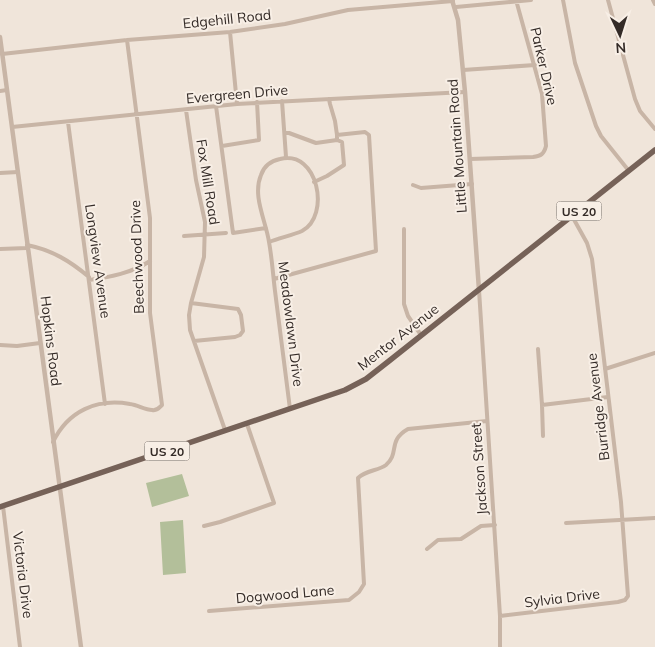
<svg xmlns="http://www.w3.org/2000/svg" width="655" height="647" font-family="Mulish,sans-serif">
<style>
.green{fill:#b3bf9a}
.lines{fill:none;stroke-linecap:round;stroke-linejoin:round}
.minor{stroke:#c8b5a6;stroke-width:4}
.tertiary{stroke:#c8b5a6;stroke-width:4.5}
.primary{stroke:#766258;stroke-width:5.5}
.labels{text-anchor:middle;dominant-baseline:central;stroke-width:4;stroke-linejoin:round;paint-order:stroke}
.shield{fill:#f8efe6;stroke:#6f6660;stroke-width:1}
.shield-label{font-size:12px;font-weight:bold;fill:#342b27}
.street-label{font-size:14px;fill:#342b27;stroke:#f8efe6}
</style>
<rect width="100%" height="100%" fill="#f0e5da"/>
<path class="green" d="M182,474L189,496L152,507L146,483Z
M183,520L186,573L163,575L160,522Z"/>
<g class="lines">
<path class="minor" d="M563,0L575,63L596,126L601,136L629,171
M608,0L635,99L640,111L655,129
M653,0L655,4
M456,7L531,0
M230,32L237,104
M2,54L127,40L230,32L285,24L348,10L453,1
M463,70L535,65
M0,91L7,90
M329,99L330,104L335,121L337,135
M282,101L286,157
M216,106L233,233L266,228
M186,110L196,180L205,222L204,257L191,303L189,315L190,330L225,430
M68,122L105,404
M12,127L237,104L465,92
M222,146L259,140L257,102
M470,159L533,157C541,156 544,154 546,146L542,94L516,0
M0,173L18,172
M314,182L327,176L344,165L342,142L337,140
M413,185L421,188L472,184
M404,229V304L408,316L421,335
M184,236L226,233
M269,242C279,238 293,235 302,231C331,216 318,149 280,159C270,161 264,166 261,175C252,196 266,221 269,242C272,258 273,275 275,291C280,330 285,370 290,409
M27,245C52,250 70,261 89,277
M0,249L27,248
M274,279L376,251L369,135L365,132L337,135V140L316,143L289,133H285
M89,280C110,277 132,273 150,261
M479,290L500,616V647
M191,303L238,309L241,315L243,331L240,335L235,337L194,341
M0,345L17,346L40,343
M538,349L542,405L543,436
M605,369L655,353
M542,405L608,397
M53,442C68,411 97,398 130,404C138,405 145,410 152,410C157,411 159,408 162,405L150,313V218L127,40
M3,506L20,647
M566,523L655,518
M204,526L220,522L274,503L247,424
M427,549L438,540L461,539L481,526L495,525
M209,611L349,600L359,592L364,584L358,478C366,470 378,471 386,465C400,453 387,441 408,429L487,421
M500,616L618,602L625,600L628,596L621,502L592,259L587,243L572,216"/>
<path class="tertiary" d="M452,0L458,20L465,92L479,290
M0,37L81,647"/>
<path class="primary" d="M0,507L345,390L366,379L389,361L655,150"/>
</g>
<g class="labels">
<g class="shield">
<rect x="556.5" y="201.5" width="45" height="19" rx="4"/>
<rect x="144.5" y="441.5" width="45" height="19" rx="4"/>
</g>
<g class="shield-label">
<text x="579" y="211">US 20</text>
<text x="167" y="451">US 20</text>
</g>
<g class="street-label">
<text transform="translate(227 19) rotate(-6)">Edgehill Road</text>
<text transform="translate(544 66) rotate(77)">Parker Drive</text>
<text transform="translate(237 94) rotate(-5)">Evergreen Drive</text>
<text transform="translate(457 146) rotate(-94)">Little Mountain Road</text>
<text transform="translate(208 182) rotate(81)">Fox Mill Road</text>
<text transform="translate(137 257) rotate(-92)">Beechwood Drive</text>
<text transform="translate(98 261) rotate(82)">Longview Avenue</text>
<text transform="translate(291 324) rotate(83)">Meadowlawn Drive</text>
<text transform="translate(398 337) rotate(-38)">Mentor Avenue</text>
<text transform="translate(51 341) rotate(83)">Hopkins Road</text>
<text transform="translate(598 407) rotate(-97)">Burridge Avenue</text>
<text transform="translate(479 469) rotate(-94)">Jackson Street</text>
<text transform="translate(23 575) rotate(83)">Victoria Drive</text>
<text transform="translate(285 594) rotate(-5)">Dogwood Lane</text>
<text transform="translate(562 598) rotate(-7)">Sylvia Drive</text>
</g>
</g>
<g transform="translate(620 35) rotate(176)" stroke="#f8efe6" stroke-width="4" paint-order="stroke">
<path d="M0-4L9 19L0 12L-9 19Z" fill="#342b27"/>
<text y="-8" font-size="14" font-weight="bold" text-anchor="middle" fill="#342b27">N</text>
</g>
</svg>
